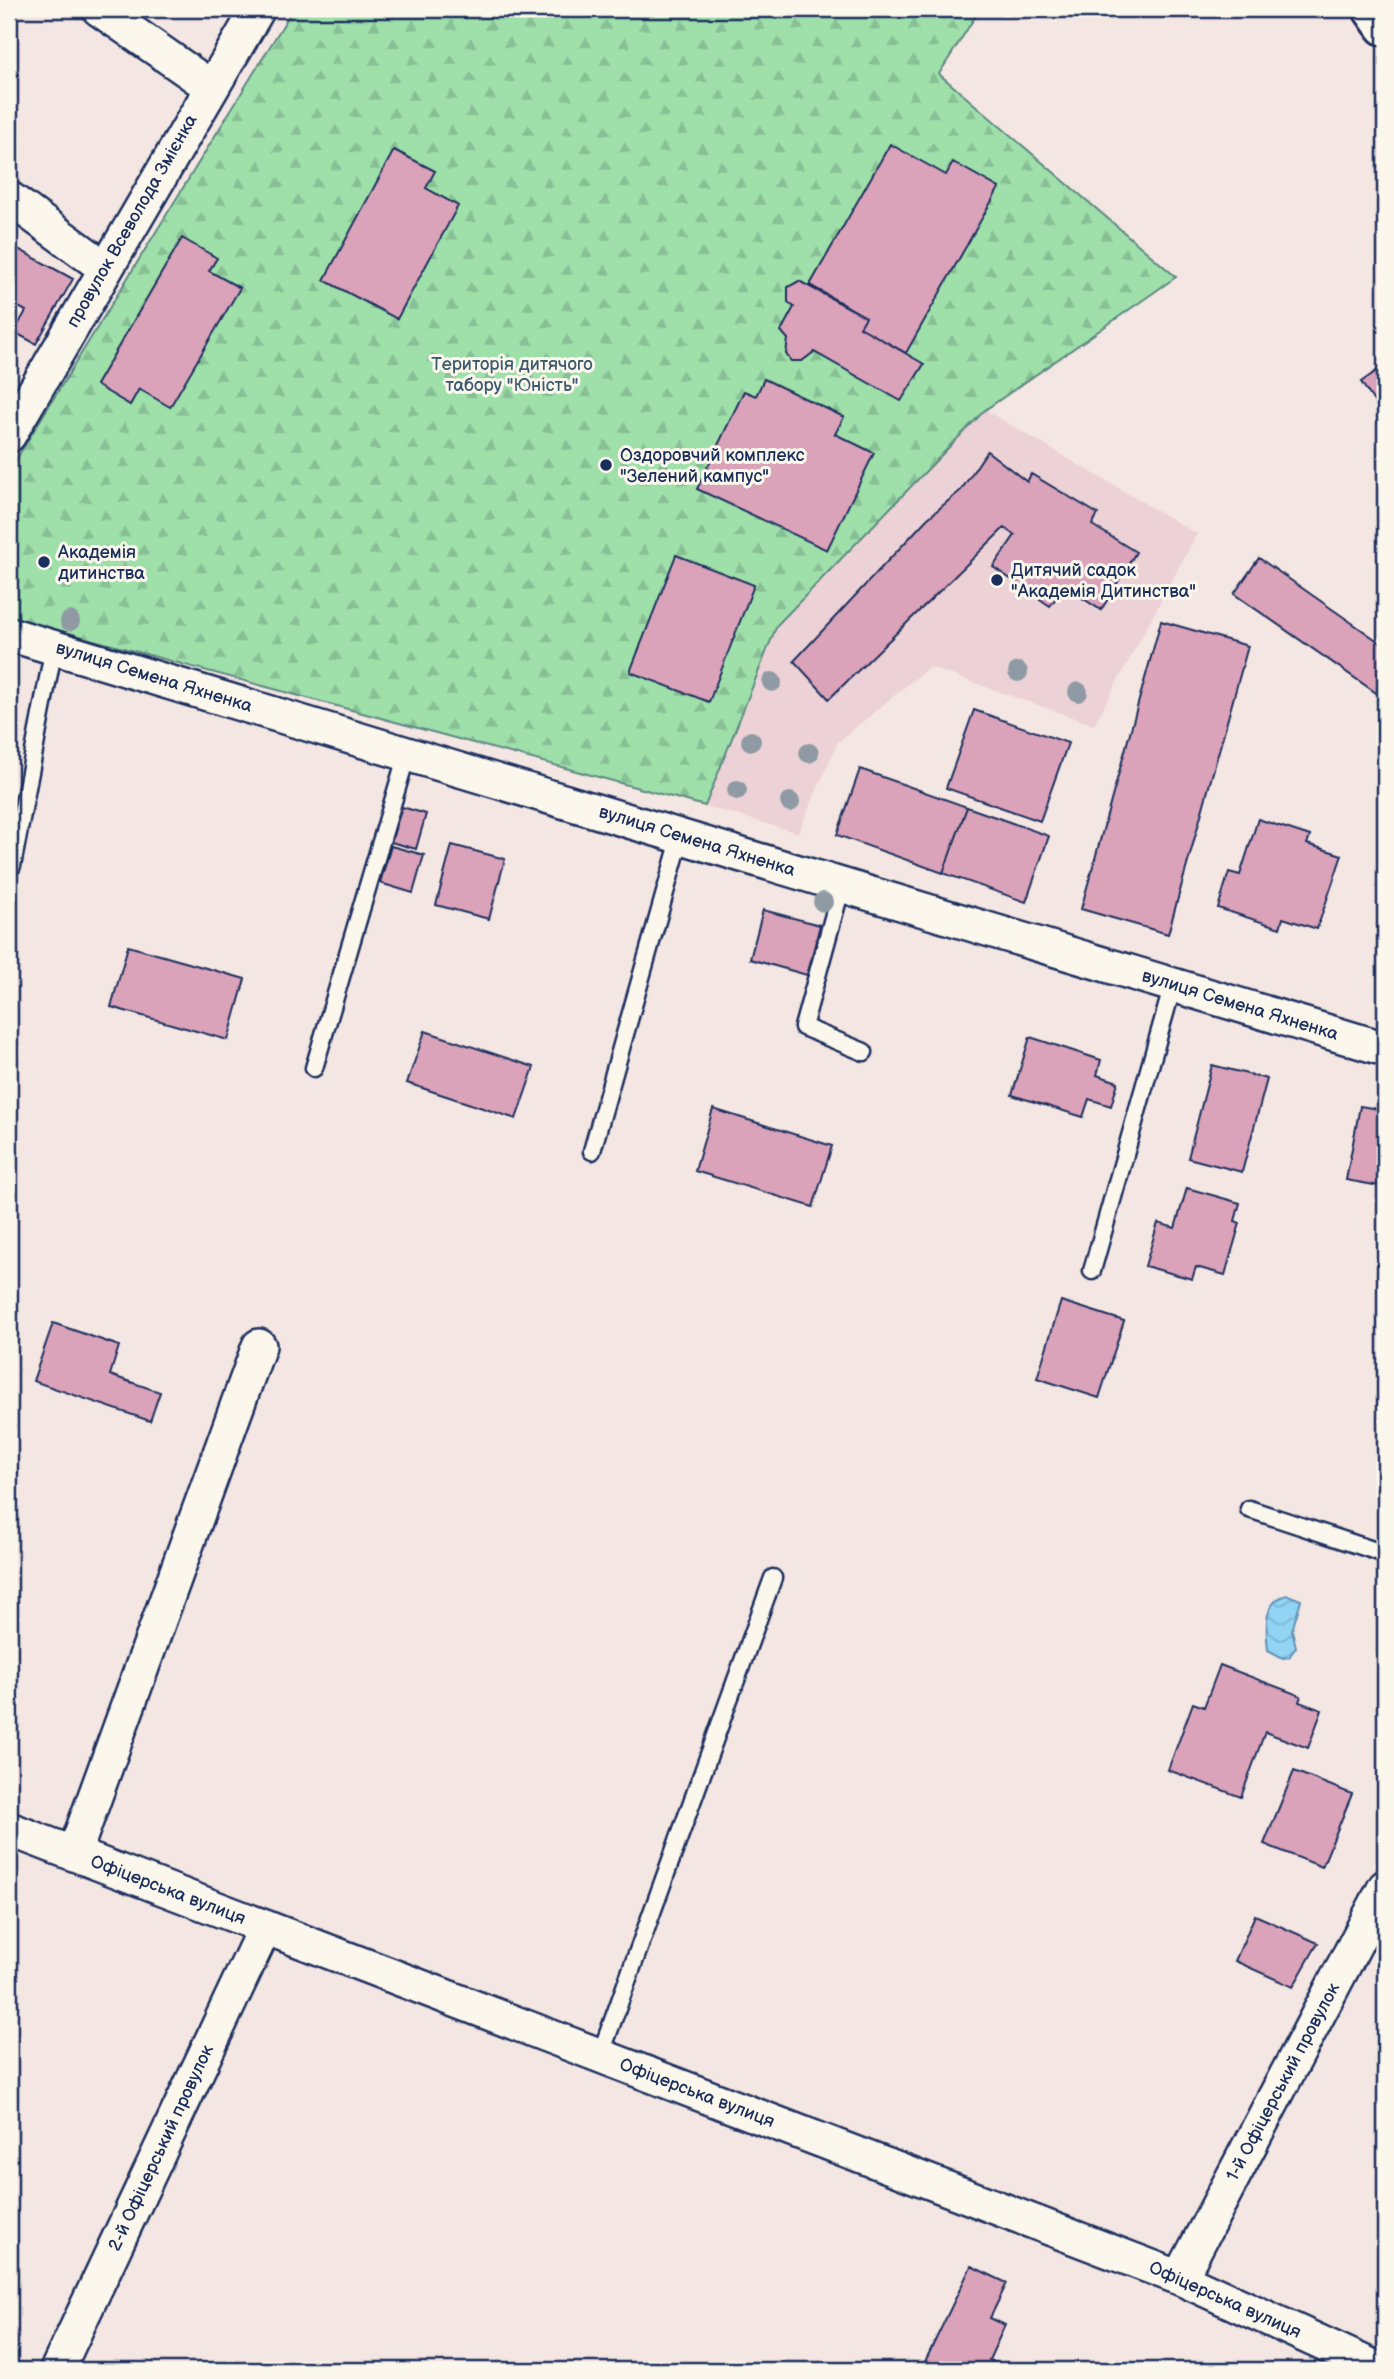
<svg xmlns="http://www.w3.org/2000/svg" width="1394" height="2379" font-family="'Balsamiq Sans',sans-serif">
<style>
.built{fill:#ecd2d6}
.forest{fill:url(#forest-firs);stroke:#5d8884;stroke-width:2}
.water{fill:url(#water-waves);stroke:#6292b7;stroke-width:2}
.building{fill:#daa3b9;stroke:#1b2f5e;stroke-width:2}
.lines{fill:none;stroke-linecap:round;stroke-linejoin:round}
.lane-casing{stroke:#1b2f5e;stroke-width:21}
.street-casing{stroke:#1b2f5e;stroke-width:38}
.secondary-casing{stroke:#1b2f5e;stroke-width:44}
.lane{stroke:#fbf7ec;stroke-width:16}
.street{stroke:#fbf7ec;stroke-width:33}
.secondary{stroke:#fbf7ec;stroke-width:38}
.tree{fill:#8f9aa4}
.poi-dot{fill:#1b2f5e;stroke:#fbf7ec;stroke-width:2.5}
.labels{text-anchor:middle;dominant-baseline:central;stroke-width:6;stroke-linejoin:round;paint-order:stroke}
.street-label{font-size:18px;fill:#1b2f5e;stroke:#fbf7ec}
.park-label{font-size:18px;fill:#3c5b71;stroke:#fbf7ec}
.poi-label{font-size:18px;fill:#1b2f5e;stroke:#fbf7ec;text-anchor:start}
</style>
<defs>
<pattern id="forest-firs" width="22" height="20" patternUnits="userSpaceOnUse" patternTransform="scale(1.75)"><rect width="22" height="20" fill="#9fe0aa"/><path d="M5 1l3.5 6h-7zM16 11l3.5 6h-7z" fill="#88c095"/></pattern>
<pattern id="water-waves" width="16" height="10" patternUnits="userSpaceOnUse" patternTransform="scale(1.75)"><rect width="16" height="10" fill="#91d4f3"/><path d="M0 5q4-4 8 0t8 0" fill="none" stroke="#7cb6d3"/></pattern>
</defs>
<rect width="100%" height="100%" fill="#f4e6e2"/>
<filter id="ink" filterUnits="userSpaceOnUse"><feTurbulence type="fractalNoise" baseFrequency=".0143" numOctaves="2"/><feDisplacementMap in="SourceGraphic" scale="14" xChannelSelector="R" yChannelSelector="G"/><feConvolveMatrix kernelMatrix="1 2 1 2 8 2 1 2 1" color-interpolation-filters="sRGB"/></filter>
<g filter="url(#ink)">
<path class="built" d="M985,410L1197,534L1094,725L929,667L838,742L798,833L705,806L777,625Z"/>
<path class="forest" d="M293,9H980L939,74L1176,277L985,410L777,625L705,806L9,617V471Z"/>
<path class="water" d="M1288,1595L1301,1600L1292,1630L1296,1647L1289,1657L1283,1658L1268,1650C1266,1630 1262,1600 1288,1595Z"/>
<path class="building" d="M890,144L946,175L953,162L999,188L906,353L860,327L866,317L810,285Z
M394,150L435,171L426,188L458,206L397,319L324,280Z
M182,238L217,258L209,271L240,288L170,407L139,389L130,405L96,385Z
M9,244L73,279L36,344L14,332L26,311L9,302Z
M799,281L866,317L860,327L924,364L901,401L814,352L802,361H791L786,354L788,339L781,331L794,307L788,302V287Z
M1385,365V418L1361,382Z
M764,379L844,417L835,434L874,453L827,550L697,489L744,391L756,396Z
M987,451L1027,482L1031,474L1098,514L1092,525L1136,552L1101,610L1065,587L1050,606L993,567L1015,535L1004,528L829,699L794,661L927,519L961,490Z
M676,555L754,585L709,702L630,672Z
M1259,558L1385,646V699L1234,594Z
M1161,621L1248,646L1168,934L1081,909Z
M974,710L1068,743L1040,821L946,788Z
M860,769L967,807L943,873L837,835Z
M402,807L426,814L416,849L391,842Z
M967,807L1049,836L1026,902L943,873Z
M1258,819L1310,836L1307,844L1342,855L1317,929L1283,918L1280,928L1218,908L1229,872L1240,875Z
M452,845L505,859L489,919L436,905Z
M391,846L424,855L413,893L380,883Z
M763,910L820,925L807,975L750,959Z
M128,946L245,979L228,1040L111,1007Z
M425,1031L534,1067L516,1119L407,1083Z
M1030,1037L1101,1060L1097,1075L1118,1082L1111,1106L1089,1099L1083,1117L1012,1095Z
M1212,1065L1267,1079L1242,1172L1188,1158Z
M1360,1106L1385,1110V1187L1346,1180Z
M713,1109L832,1146L813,1207L695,1171Z
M1187,1188L1240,1203L1235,1221L1240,1223L1225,1275L1196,1267L1192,1279L1145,1266L1158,1223L1175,1228Z
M1061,1301L1124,1321L1099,1398L1037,1378Z
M53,1323L119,1346L110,1375L160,1392L150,1421L33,1381Z
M1220,1665L1301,1696L1299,1702L1322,1710L1308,1748L1265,1732L1241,1797L1168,1770L1193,1703L1204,1707Z
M1294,1771L1352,1794L1322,1867L1264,1844Z
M1255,1915L1318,1943L1293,1987L1235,1961Z
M971,2266L1007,2283L990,2318L1005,2325L989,2360L1010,2370H921Z"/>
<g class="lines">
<defs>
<path id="lane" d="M12,866L54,647
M842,885L803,1027L864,1052
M314,1068L407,754
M592,1151L681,836
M1092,1271L1173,985
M1249,1509L1385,1554
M600,2056L773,1578"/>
<path id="street" d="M99,9L211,87
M9,198L105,268
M9,435L258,9
M9,634L1385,1049
M9,1829L1180,2278L1380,2370
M74,1854L259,1346
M1180,2278L1385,1887
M57,2370L265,1927"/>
<path id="secondary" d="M1373,9L1385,26"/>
</defs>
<use href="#lane" class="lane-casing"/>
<use href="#street" class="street-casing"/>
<use href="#secondary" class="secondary-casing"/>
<use href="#lane" class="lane"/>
<use href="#street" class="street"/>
<use href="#secondary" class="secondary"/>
</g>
<g class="tree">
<circle cx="70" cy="621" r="10"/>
<circle cx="1018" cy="672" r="10"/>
<circle cx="772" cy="682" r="10"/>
<circle cx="1078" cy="692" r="10"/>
<circle cx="751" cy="741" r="10"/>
<circle cx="809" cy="753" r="10"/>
<circle cx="737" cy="790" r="10"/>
<circle cx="790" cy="802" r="10"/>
<circle cx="823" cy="902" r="10"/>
</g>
</g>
<g class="poi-dot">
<circle cx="606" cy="465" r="7"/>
<circle cx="44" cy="562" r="7"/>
<circle cx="997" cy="580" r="7"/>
</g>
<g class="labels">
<g class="street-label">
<text transform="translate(132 221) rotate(-60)">провулок Всеволода Змієнка</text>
<text transform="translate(154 677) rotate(17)">вулиця Семена Яхненка</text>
<text transform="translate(697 841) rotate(17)">вулиця Семена Яхненка</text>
<text transform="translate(1240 1005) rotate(17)">вулиця Семена Яхненка</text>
<text transform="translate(168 1890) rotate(21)">Офіцерська вулиця</text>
<text transform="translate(1283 2082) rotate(-62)">1-й Офіцерський провулок</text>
<text transform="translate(697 2093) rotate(21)">Офіцерська вулиця</text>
<text transform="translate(161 2148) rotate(-65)">2-й Офіцерський провулок</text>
<text transform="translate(1225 2300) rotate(24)">Офіцерська вулиця</text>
</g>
<g class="park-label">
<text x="512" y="364">Територія дитячого<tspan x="512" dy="21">табору "Юність"</tspan></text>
</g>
<g class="poi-label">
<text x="620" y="455">Оздоровчий комплекс<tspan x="620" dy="21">"Зелений кампус"</tspan></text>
<text x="58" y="552">Академія<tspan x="58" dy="21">дитинства</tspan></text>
<text x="1011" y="570">Дитячий садок<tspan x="1011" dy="21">"Академія Дитинства"</tspan></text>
</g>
</g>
<rect width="1394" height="2379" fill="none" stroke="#fbf7ec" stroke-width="35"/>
<rect x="18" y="18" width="1359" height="2344" fill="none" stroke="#1b2f5e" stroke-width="2.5" filter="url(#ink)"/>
</svg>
